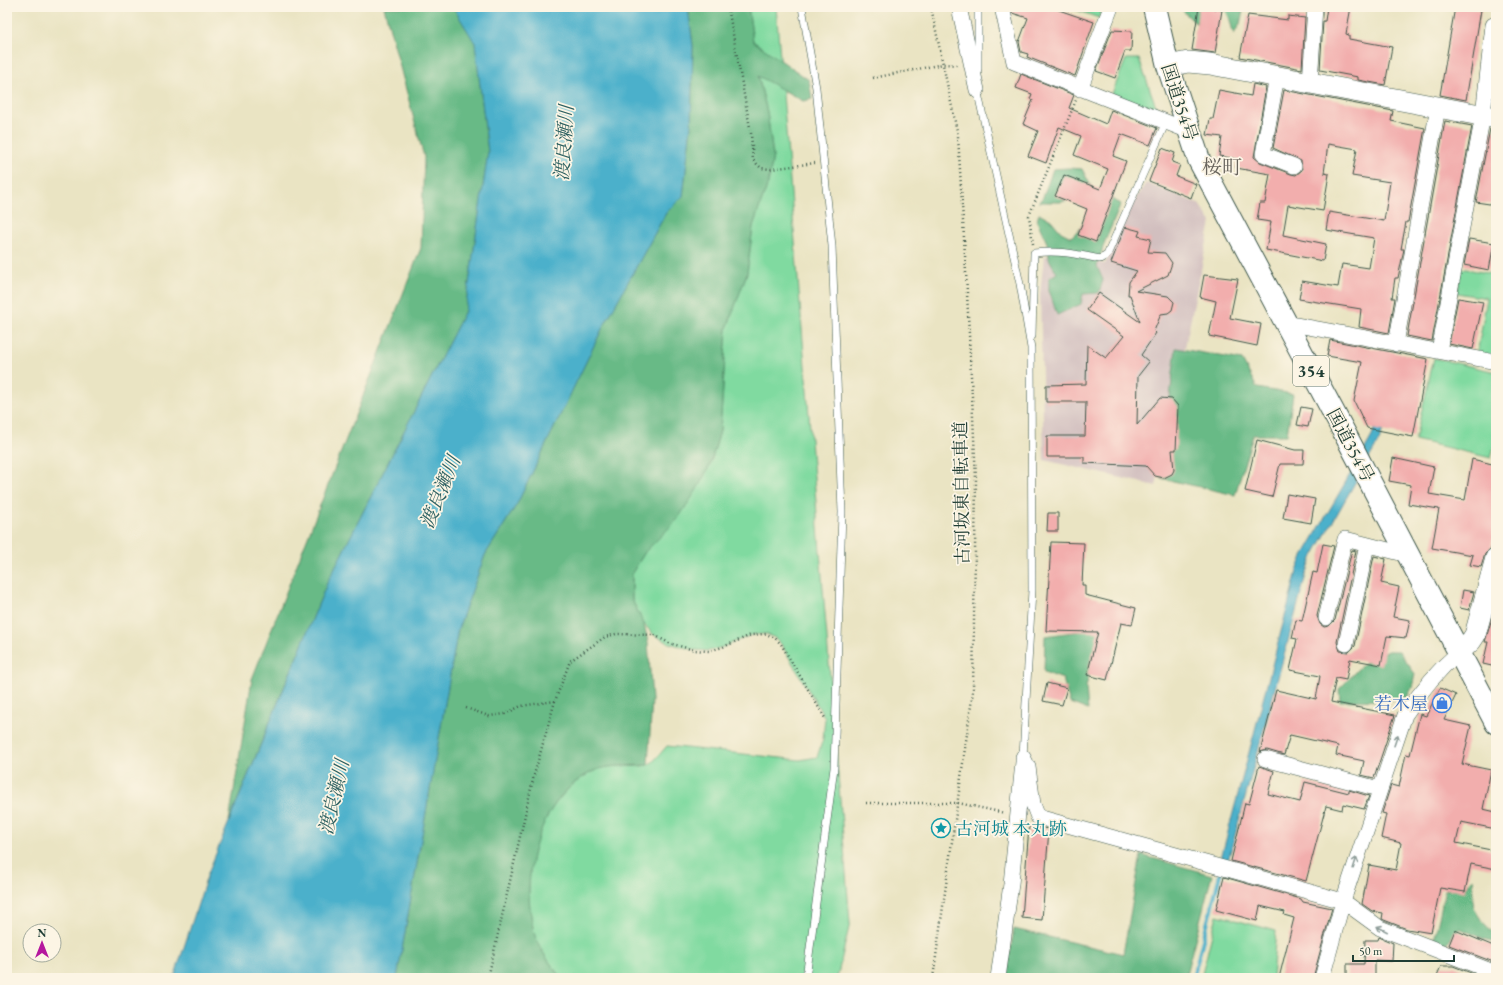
<svg xmlns="http://www.w3.org/2000/svg" width="1503" height="985" font-family="'EB Garamond','Noto Serif JP',serif">
<style>
.industrial{fill:#d2bfbf}
.green{fill:#80daa0;stroke:#508c6a}
.forest{fill:#68ba86;stroke:#447c5d}
.water{fill:#4cb0cb;stroke:#367680}
.lines{fill:none;stroke-linecap:round;stroke-linejoin:round}
.stream{stroke:#4cb0cb;stroke-width:4}
.building{fill:#f2aead}
.lane-casing{stroke:#3d5649;stroke-width:8}
.street-casing{stroke:#3d5649;stroke-width:16}
.secondary-casing{stroke:#3d5649;stroke-width:22}
.highway-casing{stroke:#3d5649;stroke-width:24}
.path{stroke:#3d5649;stroke-width:2.5;stroke-dasharray:1 3;stroke-linecap:butt}
.lane{stroke:#fff;stroke-width:7}
.street{stroke:#fff;stroke-width:15}
.secondary{stroke:#fff;stroke-width:21}
.highway{stroke:#fff;stroke-width:22}
.oneway{stroke:#8f9e9a}
.labels{text-anchor:middle;dominant-baseline:central;stroke-width:3.5;stroke-linejoin:round;paint-order:stroke}
.shield{fill:#fcf5e5;stroke:#617469;stroke-width:1}
.shield-label{font-size:17px;font-weight:bold;fill:#1f3d34}
.street-label{font-size:18px;fill:#1f3d34;stroke:#fcf5e5}
.shop-label{font-size:18px;fill:#366cbe;stroke:#fcf5e5;text-anchor:end}
.culture-label{font-size:18px;fill:#0d838f;stroke:#fcf5e5;text-anchor:start}
.water-label{font-size:19px;font-style:italic;fill:#2c6061;stroke:#fcf5e5}
.quarter-label{font-size:20px;fill:#69655e;stroke:#fcf5e5}
</style>
<rect width="100%" height="100%" fill="#fcf5e5"/>
<filter id="ink" filterUnits="userSpaceOnUse"><feTurbulence type="fractalNoise" baseFrequency=".025" numOctaves="2"/><feDisplacementMap in="SourceGraphic" scale="8" xChannelSelector="R" yChannelSelector="G"/><feConvolveMatrix kernelMatrix="1 2 1 2 8 2 1 2 1" color-interpolation-filters="sRGB"/></filter>
<filter id="wash" filterUnits="userSpaceOnUse"><feTurbulence type="fractalNoise" baseFrequency=".012" numOctaves="4" result="noise"/><feDisplacementMap in="SourceGraphic" scale="16" xChannelSelector="R" yChannelSelector="G"/><feGaussianBlur stdDeviation="0.9" result="paint"/><feColorMatrix in="noise" values="0 0 0 0 0 0 0 0 0 0 0 0 0 0 0 0 0 1.4 0 .05"/><feComposite in="paint" operator="in"/></filter>
<g filter="url(#wash)">
<rect width="100%" height="100%" fill="#eae4c3"/>
<path class="industrial" d="M1146,183L1199,204L1211,222L1156,486L1044,460L1040,294L1044,256H1068L1105,264L1122,219Z"/>
<path class="green" d="M748,7H776L850,923L837,978H561C551,965 541,951 535,937C533,930 532,922 531,916C522,860 543,793 598,769C613,763 632,769 647,765C654,763 662,751 667,746L800,760L817,757L823,739L825,718L781,644L775,638L766,634L751,635L723,647L709,651L694,650L669,643L654,635L644,624L632,600V573L645,552L677,520L710,465L720,431L727,328L747,273L753,226L768,183L773,156L767,112L758,75Z
M1068,7H1102L1099,18Z
M1126,59H1139L1159,115L1111,96Z
M1496,252V357L1477,354L1487,298L1457,293L1461,268L1492,274Z
M1434,358L1496,372V438L1491,458L1415,440Z
M1217,915L1276,931L1272,978H1201Z"/>
<path class="forest" d="M384,7H453L475,42L488,152L465,311L328,581L229,821L252,679L421,248L424,157Z
M688,7H748L753,41L809,80L812,99L803,101L758,76L767,112L773,156L768,183L753,226L747,273L727,328L720,431L710,465L696,491L677,520L645,552L632,573V600L644,624L648,642L652,700L648,765C634,766 612,765 599,769C544,789 522,863 531,915C532,922 533,930 535,936C541,951 551,965 561,978H397L458,629L485,555L517,504L602,329L666,213L683,196L691,125L693,46Z
M1179,7H1218L1213,13L1208,28L1194,22Z
M1222,7H1244L1240,24L1234,34C1229,22 1232,17 1222,7Z
M1068,168L1082,169L1095,194L1110,198L1121,204L1105,241L1097,266L1103,280L1099,293L1083,294L1081,304L1057,315L1049,290V278L1057,273L1049,259L1048,245L1037,221L1039,213L1051,220L1061,232L1071,237L1080,229L1091,203L1073,199L1060,202H1039L1043,197L1053,169Z
M1176,348L1242,360L1257,388L1293,394L1287,435H1253L1235,495L1160,478Z
M1095,629L1099,633L1086,687L1088,710L1070,703L1063,679L1044,672L1045,636Z
M1389,651H1399L1415,674L1412,688L1407,697L1390,700L1340,701L1339,689C1359,670 1360,660 1389,651Z
M1141,855L1212,875L1185,978H1006L1014,929L1123,954Z
M1473,878C1474,886 1472,893 1473,901C1474,914 1486,926 1496,935V944L1459,928L1445,945L1434,941L1445,890L1457,887H1466Z"/>
<path class="water" d="M453,7H688L693,46L691,125L683,196L666,213L602,329L517,504L485,555L458,629L397,978H174L208,873L328,581L465,311L488,152L475,43Z
M1380,413L1388,415L1379,441L1313,556L1306,575L1228,861L1226,872L1220,862L1297,571L1304,554L1371,438Z"/>
<g class="lines">
<path class="stream" d="M1193,978L1221,871"/>
</g>
<g id="blocks">
<path class="building" d="M1011,7H1050L1094,22L1075,76L1027,57L1028,54L1021,52L1019,42L1028,18L1012,13Z
M1199,7L1222,10L1215,53L1192,50Z
M1327,7H1351L1346,34L1349,35V39L1392,47L1385,85L1358,80V77L1320,70L1323,21H1325Z
M1455,7L1481,10L1466,100L1440,95Z
M1248,15L1288,20V16L1305,18L1302,69L1240,57Z
M1112,30L1132,31L1131,51H1125L1115,78L1096,71Z
M1021,74L1074,95L1069,108L1106,124L1111,110L1157,128L1150,145L1121,134L1113,156L1126,161L1096,242L1078,235L1087,209L1055,196L1064,175L1100,189L1108,169L1074,155L1081,136L1059,127L1046,163L1028,156L1038,131L1023,124L1033,100L1030,99L1032,94L1016,88Z
M1253,84L1266,87L1254,157L1260,162L1291,174L1296,175L1302,170L1301,161L1273,148L1284,90L1393,111L1391,121L1425,128L1408,222H1406L1401,249H1404L1398,278H1395L1392,298H1395L1389,333L1359,327L1361,309L1299,299L1302,281L1338,287L1342,264L1369,268L1374,238L1326,230L1329,212L1384,221L1390,182L1352,176L1357,149L1328,144L1324,173L1329,174L1323,211L1288,205L1283,235L1326,244L1323,261L1266,250L1271,222L1257,220L1260,203H1265L1270,174L1236,168L1237,159L1219,156L1222,137L1207,135L1210,119H1213L1219,90L1251,96Z
M1445,121L1472,126L1432,341L1407,336Z
M1490,129L1496,130V205L1476,202Z
M1162,148L1175,153L1172,162L1180,165L1176,176L1196,184L1191,198L1149,181Z
M1125,227L1140,231L1138,236L1151,239L1148,252L1165,253L1172,263L1168,275L1136,291L1168,296L1174,302L1172,310L1168,313L1161,314L1154,331L1156,333L1141,355L1149,362L1138,376L1137,425L1160,398L1172,399L1178,406L1176,450H1172L1174,470L1172,474L1164,478L1155,476L1146,466L1084,463V457H1047V436H1085L1086,402H1046V385L1086,384L1087,345L1106,358L1124,336L1087,310L1099,293L1140,322L1130,295H1128L1129,282L1137,271L1111,263Z
M1469,239L1494,243L1489,270L1464,265Z
M1204,275L1238,279L1230,318L1261,324L1257,346L1209,336L1216,301L1200,297Z
M1458,298L1483,302L1473,349L1449,344Z
M1330,340L1428,359L1413,437L1367,428L1354,401L1362,362L1327,356Z
M1301,407L1312,409L1308,427L1297,425Z
M1257,440L1295,450H1304L1303,464H1280L1272,497L1245,491Z
M1393,458L1434,467L1429,494L1465,500L1472,459L1496,465V523L1491,548L1485,554L1481,567L1470,565L1473,555L1432,548L1439,509L1408,504L1411,485L1389,481Z
M1287,494L1315,499L1311,523L1283,518Z
M1048,513H1058V531H1047Z
M1051,542L1084,543L1082,585H1085V595L1136,608L1132,625L1121,623L1107,680L1087,675L1098,632L1046,631Z
M1323,544L1334,546L1317,616L1320,624L1324,627L1329,626L1335,620L1352,550L1356,551L1337,642L1340,651L1349,652L1355,646L1374,556L1386,559L1381,583L1399,587L1393,617L1410,620L1406,638L1387,636L1381,665L1350,659L1346,680L1336,678L1331,702L1395,715L1374,778L1361,775L1364,761L1336,755L1338,746L1290,735L1284,755L1267,750L1260,752L1276,690L1316,699L1320,676L1290,670L1297,639L1292,638L1296,620L1302,621L1313,572L1317,573Z
M1463,590L1474,592L1469,610L1460,608Z
M1496,604V667L1483,664L1488,642H1485Z
M1047,683L1067,688L1062,705L1043,701Z
M1440,688L1456,695L1444,720L1471,726L1462,764L1491,770L1483,809L1496,812V829L1461,822L1456,843L1496,851V869L1471,864L1465,892L1440,888L1431,933L1407,929L1384,920L1382,919L1383,913L1372,911L1362,904L1369,865L1396,870L1401,843L1381,838L1386,814L1382,813L1391,785L1399,787L1406,754L1410,755L1420,714L1426,716Z
M1259,766L1274,771L1268,794L1300,802L1305,782L1349,793V790L1369,796L1364,809L1343,804L1342,810L1326,806L1306,881L1231,861L1245,803L1249,804Z
M1029,826L1049,829L1042,920L1022,918Z
M1224,877L1301,899L1303,902L1332,908L1313,978H1279L1294,918L1284,915L1285,912L1260,906L1257,921L1216,910Z
M1455,930L1496,947V963L1449,945Z
M1379,937L1393,943L1392,961L1375,960V978H1347V964H1364L1365,940H1378Z
M1441,966H1453L1484,978H1436Z"/>
</g>
</g>
<g filter="url(#ink)">
<use href="#blocks" fill-opacity="0" stroke="#3d5649" stroke-width="1"/>
<g class="lines">
<defs>
<path id="lane" d="M802,7L816,88L832,246L842,512L834,768L806,978
M978,7V69
M977,89L1020,284L1031,348L1032,590L1023,757
M1032,336L1034,253C1059,250 1076,254 1100,259L1107,255L1166,122"/>
<path id="street" d="M959,7L977,90
M1002,7L1014,62L1189,131
M1277,76L1263,154L1294,166
M1310,82L1315,7
M1080,89L1111,7
M1286,323L1496,362
M1396,344L1438,107
M1439,351L1483,115L1493,25
M1326,618L1345,539L1408,555
M1346,644L1367,545
M1023,757L1028,767L1033,804L1038,817L1343,901L1380,928L1496,973
M1265,759L1379,789
M998,978L1011,884L1023,762
M1322,978L1343,901L1405,715C1420,692 1438,670 1459,652"/>
<path id="secondary" d="M1168,66L1188,62L1210,64L1496,118
M1459,652L1471,641L1475,635L1496,558"/>
<path id="highway" d="M1154,7L1168,66L1199,160L1344,432L1496,723"/>
</defs>
<use href="#lane" class="lane-casing"/>
<use href="#street" class="street-casing"/>
<use href="#secondary" class="secondary-casing"/>
<use href="#highway" class="highway-casing"/>
<path class="path" d="M728,7L751,133L753,160L761,168L771,169L815,163
M931,7L958,136L966,272L976,479L973,691L933,978
M873,78L943,64L958,65
M1033,244L1029,216L1076,100
M466,708L489,716L505,714L521,706L555,701L570,661L605,637L616,634L654,635L669,643L694,650L709,651L723,647L751,635L766,634L775,638L781,644L825,718
M866,803H958L1005,813
M488,978L534,775L555,701"/>
<use href="#lane" class="lane"/>
<use href="#street" class="street"/>
<use href="#secondary" class="secondary"/>
<use href="#highway" class="highway"/>
</g>
<defs><path id="oneway-shaft" d="M-6 0H5M1.5-3L5.5 0L1.5 3" fill="none" stroke-width="1.6" stroke-linecap="round" stroke-linejoin="round"/></defs>
<g class="oneway">
<use href="#oneway-shaft" transform="translate(1396 740) rotate(-71)"/>
<use href="#oneway-shaft" transform="translate(1355 863) rotate(-72)"/>
<use href="#oneway-shaft" transform="translate(1382 929) rotate(-153)"/>
</g>
</g>
<defs>
<symbol id="shop-ring" viewBox="-11 -11 22 22"><circle r="9.5" fill="#fcf5e5" stroke="#3f7fe0" stroke-width="1.5"/><path d="M-5-2.5h2.3a2.7 3.5 0 0 1 5.4 0H5L5.5 6h-11ZM-1.5-2.5h3a1.5 2.3 0 0 0-3 0Z" fill="#3f7fe0"/></symbol>
<symbol id="sight-ring" viewBox="-11 -11 22 22"><circle r="9.5" fill="#fcf5e5" stroke="#0f9aa8" stroke-width="1.5"/><path d="M0-6L1.8-2.2L6-1.7L2.9 1.2L3.7 5.4L0 3.3L-3.7 5.4L-2.9 1.2L-6-1.7L-1.8-2.2Z" fill="#0f9aa8"/></symbol>
</defs>
<g fill-rule="evenodd">
<use href="#shop-ring" x="1431" y="692" width="22" height="22"/>
<use href="#sight-ring" x="930" y="817" width="22" height="22"/>
</g>
<g class="labels">
<rect class="shield" x="1293" y="356" width="36" height="30" rx="3"/>
<g class="shield-label">
<text x="1311" y="371">354</text>
</g>
<g class="street-label">
<text transform="translate(1180 102) rotate(72)">国道354号</text>
<text transform="translate(1351 445) rotate(62)">国道354号</text>
<text transform="translate(961 493) rotate(-91)">古河坂東自転車道</text>
</g>
<g class="shop-label">
<text x="1428" y="703">若木屋</text>
</g>
<g class="culture-label">
<text x="955" y="828">古河城 本丸跡</text>
</g>
<g class="water-label">
<text transform="translate(564 143) rotate(-86)">渡良瀬川</text>
<text transform="translate(440 492) rotate(-68)">渡良瀬川</text>
<text transform="translate(334 797) rotate(-77)">渡良瀬川</text>
</g>
<g class="quarter-label">
<text x="1222" y="167">桜町</text>
</g>
</g>
<rect width="1503" height="985" fill="none" stroke="#fcf5e5" stroke-width="24"/>
<g transform="translate(42 943)"><circle r="19" fill="#fcf5e5" stroke="#a4ab9e"/>
<path d="M0-3L7 15L0 10L-7 15Z" fill="#b5179e"/>
<text y="-6" font-size="11" font-weight="bold" text-anchor="middle" fill="#1f3d34">N</text>
</g>
<path d="M1353 955v6h101v-6" fill="none" stroke="#1f3d34" stroke-width="2"/>
<text x="1359" y="955" font-size="12" fill="#1f3d34" stroke="#fcf5e5" stroke-width="3" paint-order="stroke">50 m</text>
</svg>
